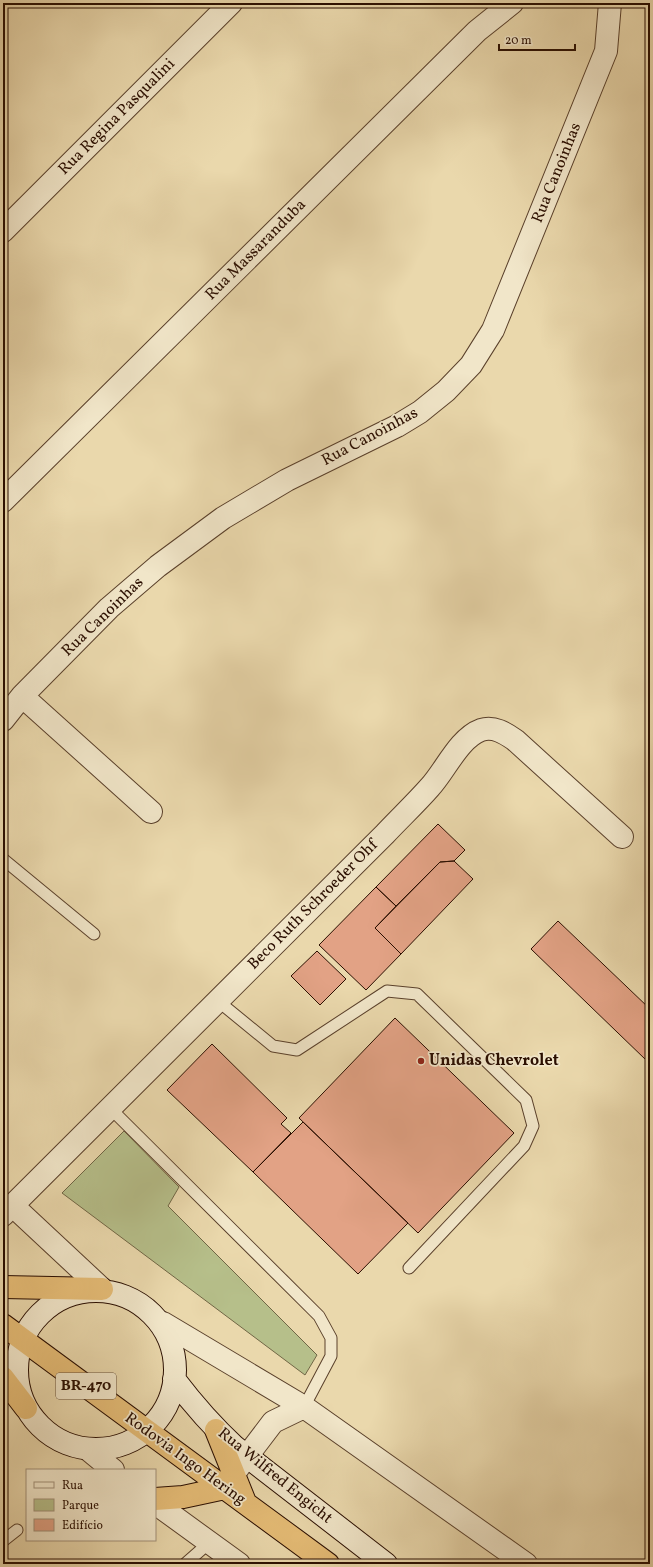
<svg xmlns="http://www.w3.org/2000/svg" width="653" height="1567" font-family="Vollkorn,serif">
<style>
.green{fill:#b6bf8a;stroke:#706645}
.building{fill:#e2a285;stroke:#2a0e00}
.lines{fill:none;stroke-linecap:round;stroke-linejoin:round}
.lane-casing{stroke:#5a402b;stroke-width:13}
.street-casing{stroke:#5a402b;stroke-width:24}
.secondary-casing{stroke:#2a0e00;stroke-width:24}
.highway-casing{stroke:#2a0e00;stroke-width:24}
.lane{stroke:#f1e6c9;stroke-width:11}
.street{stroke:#f1e6c9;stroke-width:22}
.secondary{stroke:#f1e6c9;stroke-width:22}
.highway{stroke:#e5bc76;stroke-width:22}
.poi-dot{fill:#8f2418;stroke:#f1e6c9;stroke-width:1.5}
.labels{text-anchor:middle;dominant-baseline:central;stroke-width:3.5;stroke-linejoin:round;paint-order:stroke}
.shield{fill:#f1e6c9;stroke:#664f3c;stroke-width:1}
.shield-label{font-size:15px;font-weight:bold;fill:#2a0e00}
.street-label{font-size:16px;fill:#2a0e00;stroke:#f1e6c9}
.poi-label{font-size:16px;font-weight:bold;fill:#2a0e00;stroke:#f1e6c9;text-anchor:start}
</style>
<rect width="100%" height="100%" fill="#ead8ac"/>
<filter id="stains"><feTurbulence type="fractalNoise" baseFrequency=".005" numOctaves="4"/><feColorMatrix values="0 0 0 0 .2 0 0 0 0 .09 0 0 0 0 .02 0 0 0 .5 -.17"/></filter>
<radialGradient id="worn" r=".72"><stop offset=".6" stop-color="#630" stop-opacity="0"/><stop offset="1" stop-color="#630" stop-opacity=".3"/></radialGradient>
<path class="green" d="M124,1131L179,1187L168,1206L317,1355L305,1375L62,1193Z"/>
<path class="building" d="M438,824L465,850L454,861L440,862L396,906L376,887Z
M454,861L473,879L401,954L375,928L440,862Z
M376,887L396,906L375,928L401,954L366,990L319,945Z
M558,921L650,1009V1056L646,1060L531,949Z
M317,951L346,979L320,1005L291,976Z
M395,1018L514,1133L418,1233L299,1118Z
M212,1044L287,1118L281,1124L291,1133L253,1172L167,1090Z
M303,1122L408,1223L358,1274L253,1172Z"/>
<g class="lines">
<defs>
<path id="lane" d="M3,859L94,934
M218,1001L273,1046L297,1050L387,991L417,994L526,1100L533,1126L524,1146L409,1268
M110,1108L319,1316L331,1338V1356L304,1407
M3,1541L17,1530
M185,1564L210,1542"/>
<path id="street" d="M3,231L231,3
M3,501L477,31L512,3
M22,696L151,812
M3,720L22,696L109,608L158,566L223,518L287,480L397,426L420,412L446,391L471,365L493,330L606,51L610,3
M12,1205L102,1289
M3,1215L385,834C400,818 416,803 430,787C445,771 459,738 481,730C494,726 505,733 515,740L622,837
M163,1323L304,1407L526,1564
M90,1451L113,1470
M235,1472L273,1422L304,1407
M155,1503L239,1564"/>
<path id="secondary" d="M17 1370a79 79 0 1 1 158 0a79 79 0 1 1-158 0Z
M174,1379C193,1404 212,1426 235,1447L386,1564"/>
<path id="highway" d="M3,1287L102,1289
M3,1325L328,1564
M3,1378L26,1408
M216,1430L245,1502
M155,1499L183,1497L225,1488"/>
</defs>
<use href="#lane" class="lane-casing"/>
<use href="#street" class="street-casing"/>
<use href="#secondary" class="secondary-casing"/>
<use href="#highway" class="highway-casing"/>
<use href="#lane" class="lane"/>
<use href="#street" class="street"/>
<use href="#secondary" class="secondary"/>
<use href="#highway" class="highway"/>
</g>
<circle class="poi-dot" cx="421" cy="1061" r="4"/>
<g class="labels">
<rect class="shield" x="56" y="1373" width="60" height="26" rx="3"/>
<g class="shield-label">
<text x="86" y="1386">BR-470</text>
</g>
<g class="street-label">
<text transform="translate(117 117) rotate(-45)">Rua Regina Pasqualini</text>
<text transform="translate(557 173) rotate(-68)">Rua Canoinhas</text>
<text transform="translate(256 250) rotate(-45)">Rua Massaranduba</text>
<text transform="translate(370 437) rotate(-28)">Rua Canoinhas</text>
<text transform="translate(103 617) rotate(-44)">Rua Canoinhas</text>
<text transform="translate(313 905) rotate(-45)">Beco Ruth Schroeder Ohf</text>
<text transform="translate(185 1459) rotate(36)">Rodovia Ingo Hering</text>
<text transform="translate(275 1476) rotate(39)">Rua Wilfred Engicht</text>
</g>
<g class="poi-label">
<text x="429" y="1061">Unidas Chevrolet</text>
</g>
</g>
<rect width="653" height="1567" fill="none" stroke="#ead8ac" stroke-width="16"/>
<rect x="4" y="4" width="645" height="1559" fill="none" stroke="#2a0e00" stroke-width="2"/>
<rect x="8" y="8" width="637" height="1551" fill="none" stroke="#2a0e00"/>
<rect x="26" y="1469" width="130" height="72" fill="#f1e6c9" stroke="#a19079"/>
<rect x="34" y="1482" width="20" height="6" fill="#f1e6c9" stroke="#a19079"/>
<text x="62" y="1489" font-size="12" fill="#2a0e00">Rua</text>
<rect x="34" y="1499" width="20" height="12" fill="#b6bf8a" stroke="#a19079"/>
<text x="62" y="1509" font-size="12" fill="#2a0e00">Parque</text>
<rect x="34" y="1519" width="20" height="12" fill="#e2a285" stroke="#a19079"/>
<text x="62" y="1529" font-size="12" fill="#2a0e00">Edifício</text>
<path d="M499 44v6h76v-6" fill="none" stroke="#2a0e00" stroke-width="2"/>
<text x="505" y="44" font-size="12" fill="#2a0e00" stroke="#f1e6c9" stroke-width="3" paint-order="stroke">20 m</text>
<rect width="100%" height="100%" filter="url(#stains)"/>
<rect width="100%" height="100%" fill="url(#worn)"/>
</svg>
